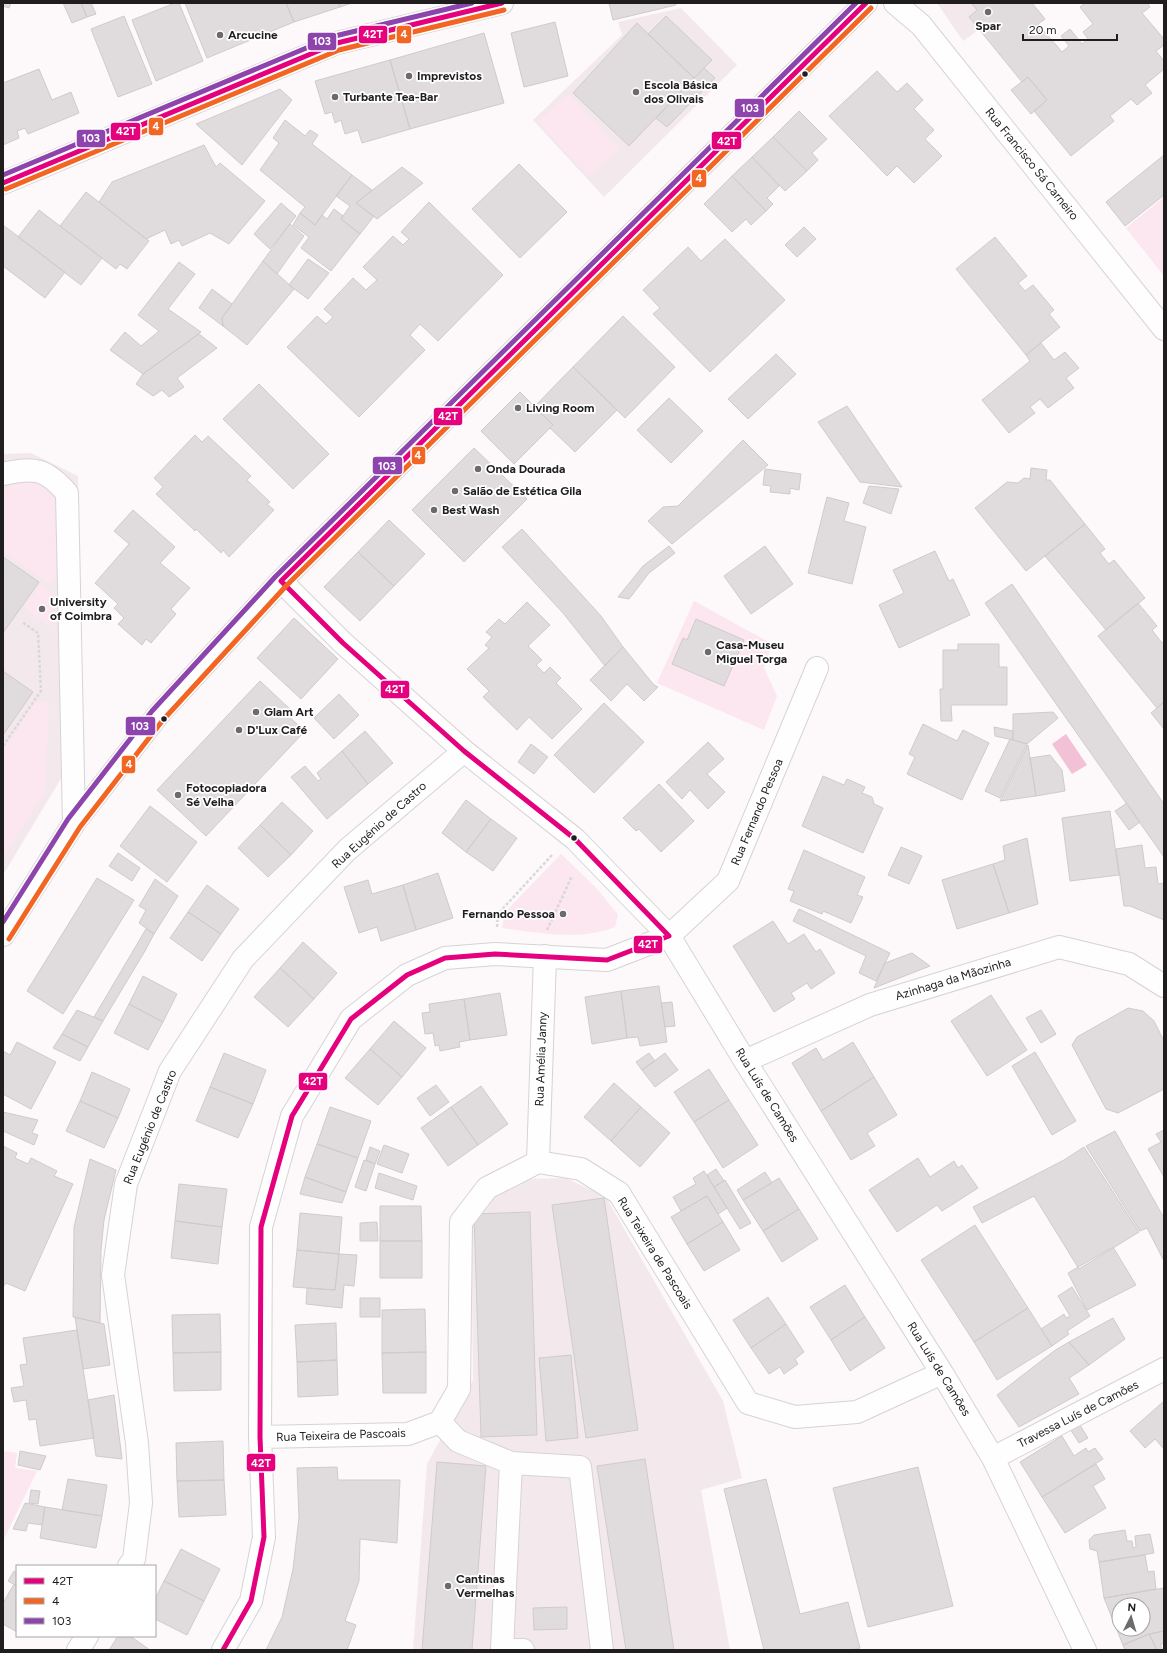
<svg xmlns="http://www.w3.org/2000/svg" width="1167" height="1653" font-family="Figtree,sans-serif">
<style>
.built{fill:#f3e9ed}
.green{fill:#fce6ef}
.water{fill:#f3c1d6}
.building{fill:#e0dcde;stroke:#cfcbcc;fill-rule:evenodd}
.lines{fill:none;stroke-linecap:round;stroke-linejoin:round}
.minor-casing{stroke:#d6d3d4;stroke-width:24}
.path{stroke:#d8d8d8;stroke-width:2.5;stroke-dasharray:3 2;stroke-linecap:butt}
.minor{stroke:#fffefe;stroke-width:22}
.bus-1-casing{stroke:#fff;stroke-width:8}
.bus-2-casing{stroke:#fff;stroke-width:8}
.bus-3-casing{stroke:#fff;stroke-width:8}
.bus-1{stroke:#e5007d;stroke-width:5}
.bus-2{stroke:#f26522;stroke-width:5}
.bus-3{stroke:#8e44ad;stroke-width:5}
.poi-dot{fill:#6d6a6b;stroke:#fff;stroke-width:1.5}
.bus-dot{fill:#1f1d1e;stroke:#fff;stroke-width:1.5}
.labels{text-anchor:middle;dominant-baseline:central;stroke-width:3.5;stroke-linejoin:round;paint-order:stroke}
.poi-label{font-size:12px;font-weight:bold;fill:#1f1d1e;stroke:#fff;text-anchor:start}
.street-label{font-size:12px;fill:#1f1d1e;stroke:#fff}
.line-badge{stroke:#fff;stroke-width:1.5}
.badge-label{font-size:11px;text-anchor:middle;font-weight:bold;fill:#fff}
</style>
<rect width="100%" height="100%" fill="#fdf8fa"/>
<path class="built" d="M937,3H1016L963,41Z
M681,8L737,65L604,197L533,120L622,35L618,22Z
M31,453L78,476L83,742L3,875V454Z
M566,1178L606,1197L723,1401L742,1478L701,1490L730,1650H413L427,1464L473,1380L471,1223L494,1197L526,1179Z"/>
<path class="green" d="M569,94L619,149L589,177L538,122Z
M1164,197V276L1126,228Z
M15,480C33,480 44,485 55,500L56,579L50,584L3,551V494Z
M40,585L51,592V628L24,607Z
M694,601L772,644L764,668L777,696L764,730L657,683Z
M35,702L49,703L45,792L3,858V749Z
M561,854L598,890L618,915L615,927C580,941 539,933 502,928L505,912Z
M3,1451L17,1453L15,1468L37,1471L3,1541Z"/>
<path class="water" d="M1066,734L1087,765L1072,774L1052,744Z"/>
<path class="building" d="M3,3H11L9,8L3,6Z
M63,3H81L87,17L72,23Z
M81,3H91L96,14L87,17Z
M175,3H179L203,61L156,81L132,20Z
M185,3H286L294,22L207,58Z
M286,3H339L340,7L294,22Z
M339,3H352L340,7Z
M609,3H675L676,5L613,20Z
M974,3H1032L1045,19L1038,24L1062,52L1069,46L1061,36L1070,29L1082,44L1088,39L1083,32L1093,24L1080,7L1085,3H1147L1150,7L1142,13L1164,39V45L1156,51L1164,61V69L1145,85L1152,93L1137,105L1131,99L1110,116L1114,121L1071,156L1034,111L1047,100L1028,77L1022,82L969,17L977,10L972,4Z
M124,16L152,84L118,97L91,29Z
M666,16L712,60L694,78L648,34Z
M555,22L568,76L524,87L511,33Z
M637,23L694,78L629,146L573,93Z
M484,33L504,103L410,129L390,60Z
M390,60L410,129L362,143L358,130L345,134L341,120L335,123L332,112L325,114L315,81Z
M704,68L715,78L667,127L656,118Z
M39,69L52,100L71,92L79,113L28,134L25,128L17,131L19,138L3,145V83Z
M877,71L897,92L907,83L923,100L914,109L934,130L925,139L942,156L914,183L897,166L887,176L829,116Z
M1028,77L1047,100L1031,114L1011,90Z
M280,89L292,100L242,165L196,124Z
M799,111L827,139L812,153L818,160L807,171L773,137Z
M285,120L305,136L310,130L318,135L312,144L352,175L315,225L300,213L305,207L260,170L279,143L273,138Z
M773,137L807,171L785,191L752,157Z
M204,145L216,167L220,163L265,201L229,244L210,233L182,246L179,240L171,244L165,230L146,239L99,202L112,182Z
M1164,155V195L1125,226L1106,202Z
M752,157L779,186L767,198L773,204L766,211L732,176Z
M519,164L567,212L520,258L472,209Z
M402,167L423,183L377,219L356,203Z
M352,175L372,190L356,203L374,216L360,234L341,219L350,206L336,196Z
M732,176L766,211L751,225L746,219L732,232L704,204Z
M86,192L149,241L127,269L120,264L116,269L60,226Z
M429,202L503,275L438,341L420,324L410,335L425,350L359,417L287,347L317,316L326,324L333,317L324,309L353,278L366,290L377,280L363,267L393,236L403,245L409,239L401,232Z
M281,203L296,216L270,249L254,234Z
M334,209L343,216L341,219L360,234L331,271L301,248L309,237L293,225L300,213L315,225L322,215L327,219Z
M39,210L102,258L81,285L18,237Z
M290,224L304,236L277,274L263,261Z
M3,225L65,272L45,298L3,266Z
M804,227L816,239L797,257L785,245Z
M995,237L1027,276L1018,283L1025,291L1033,285L1054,310L1049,314L1060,327L1026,355L956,269Z
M725,239L785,300L710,372L653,314L660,308L643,290L688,247L701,261Z
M308,259L329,273L308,299L289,285Z
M263,261L294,289L247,345L223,326L222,318Z
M179,262L195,274L168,309L201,332L143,374L110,350L125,332L141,346L159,331L138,315Z
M212,289L232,304L222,318L223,326L199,308Z
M623,316L675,367L625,418L573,367Z
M199,334L217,348L177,378L184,387L169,397L162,390L153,396L136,384L143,374Z
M1041,343L1054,360L1065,352L1079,368L1066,378L1074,388L1048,408L1040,399L1030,407L1035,413L1009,433L982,400L1030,361L1026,355Z
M776,354L796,374L748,419L728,399Z
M573,367L617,410L575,452L550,428L553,425L534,407Z
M259,384L329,454L293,489L223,419Z
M520,392L553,425L514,464L481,431Z
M669,398L703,431L671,463L637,430Z
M847,406L902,487L860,482L818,422Z
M195,435L202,442L208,436L251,476L247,480L270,502L267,504L274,510L229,557L223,550L221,553L196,529L195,531L156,494L163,487L154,478Z
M743,440L768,465L672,544L648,521L663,507L678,506Z
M474,448L527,499L464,562L412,510Z
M1031,468L1047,470L1046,480H1050L1085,524L1026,571L975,508L1007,482L1018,483L1024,478L1030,479Z
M765,469L801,474L799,490L790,488V494L770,492L771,486L763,485Z
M869,486L899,489L891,514L863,503Z
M827,497L849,503L844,521L866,527L852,584L808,573Z
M133,510L175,547L160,563L190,588L171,609L176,614L151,643L146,639L142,645L118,624L124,618L114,608L118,604L95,583L129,544L114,531Z
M389,520L425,554L394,586L358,552Z
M1085,524L1105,549L1100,553L1109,564L1114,560L1145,598L1106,630L1045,556Z
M522,529L601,616L623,647L605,666L563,613L502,547Z
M669,546L675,553L649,573L629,599L618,597L643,566Z
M765,546L793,584L751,614L724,576Z
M935,551L949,581L953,579L970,615L899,648L879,605L904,593L893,570Z
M358,552L394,586L360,621L324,587Z
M3,557L39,582L3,633Z
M1012,584L1164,804V857L985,603Z
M527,602L550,625L528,646L542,660L536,665L544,673L550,667L561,678L556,683L582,709L552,739L529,717L517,730L483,697L489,691L467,669L489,648L485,645L492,637L486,632L499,619L505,624Z
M1138,603L1157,626L1152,630L1162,643L1164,642V702L1157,708L1098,636Z
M294,618L338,659L301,699L257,658Z
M696,619L744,640L724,686L672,664L683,638L687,640Z
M958,644H999V667H1007V705H951L952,721H941L940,689H943V650H958Z
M623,647L654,685L658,687L644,701L627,684L611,701L590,680Z
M3,671L33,692L3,735Z
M260,681L291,710L287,715L305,731L206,836L157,790Z
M339,694L359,715L334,739L314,718Z
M1164,702V729L1151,713Z
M604,703L644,742L594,793L554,755Z
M1053,712L1058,718L1027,744L1013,740V714Z
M923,724L957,741L963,730L989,743L962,800L907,774L915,757L909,754Z
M994,727L1013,731V740L995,736Z
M365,731L393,763L368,784L342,751Z
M1010,739L1027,744L1000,798L985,791Z
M708,742L724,759L707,774L725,792L708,809L690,790L682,799L666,782Z
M531,744L548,757L534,774L518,762Z
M1028,745L1036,796L1000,801Z
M342,751L368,784L327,819L291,777L305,766L318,781L321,779L317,773Z
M1050,755L1062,770L1065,791L1036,796L1030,758Z
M823,776L844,785L847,779L865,787L862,793L872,797L874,804L883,808L863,853L802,826Z
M659,784L694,821L661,852L639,829L636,831L623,818Z
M466,800L491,819L466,852L442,833Z
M282,802L313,831L291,855L260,825Z
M1127,803L1140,822L1129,830L1115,811Z
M150,806L197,842L167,882L120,846Z
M1110,811L1119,875L1070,881L1062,818Z
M491,819L517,838L493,871L466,852Z
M260,825L291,855L268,877L238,848Z
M1027,838L1038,904L1009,913L993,864L1005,860L1003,846Z
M1142,845L1145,868L1156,867L1158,884L1164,883V920L1130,906H1124L1116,849Z
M901,847L922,856L909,884L888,875Z
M804,850L865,877L857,895L863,897L851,923L823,911L822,914L790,901L794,891L788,889Z
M118,853L140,868L132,881L109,866Z
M993,864L1009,913L957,929L942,880Z
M438,873L453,918L416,930L403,885Z
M97,878L134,900L63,1014L27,991Z
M155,879L178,896L154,934L139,923L146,910L139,906Z
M368,880L372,894L403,885L416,930L381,941L377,927L359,933L344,887Z
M207,885L239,909L221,934L188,912Z
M799,909L890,953L876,981L859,973L866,956L793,921Z
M188,912L221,934L202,961L170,938Z
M773,921L788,944L804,934L816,952L820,949L835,973L811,989L807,983L791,993L795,999L774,1012L733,946Z
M146,929L154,934L145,951L103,1021L94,1017Z
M303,942L337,973L314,999L280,968Z
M912,953L930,966L874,988L885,963Z
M280,968L314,999L288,1027L254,997Z
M143,976L177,994L163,1022L129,1004Z
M659,986L667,1042L640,1046L638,1037L627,1038L621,991Z
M621,991L627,1038L592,1044L585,997Z
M500,993L507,1035L470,1040L464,999Z
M991,995L1027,1050L987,1076L951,1021Z
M464,999L470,1040L459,1042L460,1047L440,1051L439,1045L435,1046L433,1033L425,1034L422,1013L430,1012L429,1004Z
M672,1002L675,1026L665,1027L661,1003Z
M129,1004L163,1022L148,1050L114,1033Z
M1128,1008L1143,1011L1154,1021L1164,1041V1089L1118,1113L1106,1109L1072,1045L1077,1037Z
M77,1010L103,1021L88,1047L62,1034Z
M1041,1010L1056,1034L1041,1043L1026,1018Z
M394,1021L426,1048L402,1077L370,1049Z
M62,1034L88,1047L80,1061L53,1048Z
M17,1042L56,1062L31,1109L3,1094V1051L10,1055Z
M853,1042L874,1077L821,1111L792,1063L816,1048L823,1060Z
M370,1049L402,1077L378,1105L345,1078Z
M1035,1052L1076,1121L1052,1135L1012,1066Z
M224,1053L266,1070L253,1104L210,1087Z
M649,1053L655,1061L642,1070L636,1062Z
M665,1053L678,1070L655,1087L642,1070Z
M709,1069L729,1100L694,1122L674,1092Z
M92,1072L130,1089L118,1118L80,1101Z
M874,1077L897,1115L867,1133L875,1146L851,1160L821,1111Z
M614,1083L641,1107L611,1141L584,1117Z
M436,1085L449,1102L430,1116L417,1098Z
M481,1086L508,1124L478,1145L451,1107Z
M210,1087L253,1104L238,1138L196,1121Z
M729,1100L758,1145L723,1168L694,1122Z
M80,1101L118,1118L104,1148L66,1131Z
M330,1107L371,1121L358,1158L317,1144Z
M451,1107L478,1145L448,1166L421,1128Z
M641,1107L670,1133L640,1167L611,1141Z
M3,1112L38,1120L32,1133L38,1135L34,1145L3,1131Z
M1164,1130V1177L1148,1149L1161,1142L1156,1134Z
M1115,1131L1164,1218V1261L1147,1228L1140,1231L1086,1146Z
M317,1144L358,1158L346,1192L305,1177Z
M384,1145L409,1154L402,1173L377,1164Z
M3,1146L17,1153L15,1158L28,1164L31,1158L57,1171L54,1176L73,1184L25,1291L6,1283L3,1287Z
M370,1147L380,1151L375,1164L366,1160Z
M1084,1147L1139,1232L1079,1269L1034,1196L982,1223L973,1207L1064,1160Z
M918,1158L930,1177L954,1161L958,1168L962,1165L978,1188L942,1211L937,1205L897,1232L869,1190Z
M90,1159L116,1170L104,1220L101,1250L100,1323L73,1317L74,1227Z
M364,1160L375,1164L366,1191L355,1187Z
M716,1169L724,1181L714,1187L707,1175Z
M704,1171L727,1208L718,1214L707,1196L681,1211L673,1197L696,1184L693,1178Z
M765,1172L772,1183L743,1200L737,1190Z
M379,1173L417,1186L413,1200L375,1188Z
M305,1177L346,1192L342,1203L300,1194Z
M779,1178L799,1209L763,1231L743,1200Z
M725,1180L751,1223L740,1229L714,1187Z
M179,1184L227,1189L222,1227L175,1221Z
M707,1196L723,1222L687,1244L671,1217Z
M604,1198L638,1430L586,1438L552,1205Z
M380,1206H421L422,1241H380Z
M799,1209L818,1239L782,1262L763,1231Z
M530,1212L537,1435L481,1437L474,1214Z
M300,1213L342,1217L339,1254L297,1250Z
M175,1221L222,1227L218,1264L171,1258Z
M377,1222L378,1241H360V1223Z
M723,1222L740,1250L704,1271L687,1244Z
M975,1225L1028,1308L974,1342L921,1260Z
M380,1241H422V1278H380Z
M1113,1247L1136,1285L1087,1310L1068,1273Z
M297,1250L339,1254L335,1290L293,1287Z
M339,1254L357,1255L354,1286L344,1285L342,1308L306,1304L307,1288L335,1290Z
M845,1285L865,1317L831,1340L810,1307Z
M1072,1287L1090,1316L1067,1331L1069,1334L1052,1346L1041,1329L1064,1314L1066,1318L1070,1316L1058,1296Z
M768,1297L786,1324L751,1348L733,1320Z
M360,1298H380V1317H360Z
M1028,1308L1052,1346L997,1380L974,1342Z
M425,1309L426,1352L382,1353V1310Z
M220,1314L221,1352L173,1353L172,1315Z
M75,1317L104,1324L110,1365L83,1369Z
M865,1317L885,1348L850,1371L831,1340Z
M1113,1318L1125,1339L1089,1365L1069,1342Z
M336,1323L337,1360L297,1362L295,1325Z
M786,1324L804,1352L795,1359L798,1364L784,1374L780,1367L769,1374L751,1348Z
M77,1330L94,1438L40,1446L36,1419L29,1420L26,1400L14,1402L11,1388L24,1386L20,1365L27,1364L23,1338Z
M1069,1342L1089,1365L1069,1378L1079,1394L1019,1427L997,1395L1054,1351Z
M221,1352V1390L174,1391L173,1353Z
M426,1352V1393H383L382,1353Z
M571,1355L578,1438L546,1441L539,1358Z
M337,1360L338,1395L298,1397L297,1362Z
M114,1395L122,1459L96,1456L88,1400Z
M1164,1401V1449L1155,1439L1145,1448L1130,1431Z
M1078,1422L1088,1438L1079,1443L1069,1427Z
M1062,1436L1074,1456L1086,1448L1088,1452L1095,1448L1103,1459L1042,1497L1020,1462Z
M223,1441L224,1480L177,1481L176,1443Z
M20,1451L46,1456L40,1470L18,1465Z
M645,1459L674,1650H626L597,1466Z
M437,1462L486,1466L472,1650H422Z
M1096,1464L1105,1479L1093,1486L1106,1508L1065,1533L1042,1497Z
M337,1467L338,1480H400L397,1543L360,1539L359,1581L345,1621L356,1625L347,1650H266L282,1617L293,1569L299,1517L297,1468Z
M918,1467L953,1606L868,1627L833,1488Z
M68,1479L107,1485L102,1516L62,1510Z
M766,1479L800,1614L848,1602L860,1648L851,1650H764L724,1489Z
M224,1480L226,1515L179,1517L177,1481Z
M31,1490L40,1491L38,1504L29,1503Z
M25,1503L45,1507L42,1525L28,1523L26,1531L13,1529Z
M45,1507L102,1516L96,1548L40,1538Z
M1125,1530L1127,1541H1132L1133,1548L1136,1547L1135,1536L1150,1534L1154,1553L1099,1562L1097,1551L1090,1549L1089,1540L1094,1535Z
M181,1549L220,1569L204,1601L164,1581Z
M1145,1555L1148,1572L1154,1571L1156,1589L1104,1598L1099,1562Z
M14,1571L17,1573V1586L8,1581Z
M164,1581L204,1601L187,1635L155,1619V1599Z
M14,1584L17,1586V1632L3,1624V1603Z
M1164,1588V1631L1149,1634L1123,1645L1104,1598ZM1119,1605H1143V1629H1119Z
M567,1607V1629L534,1630L533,1608Z
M1164,1631V1644H1160L1163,1650H1157L1149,1634Z
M1149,1634L1157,1650H1125L1123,1645Z
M118,1636H130L150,1650H109Z"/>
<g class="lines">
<defs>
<path id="minor" d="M895,3L921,25L1164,329
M3,183L337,43L502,3
M3,474C35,467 45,468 67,493L74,823
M281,581L343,643L464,751L575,839L669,936L745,1061L942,1373L993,1458L1085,1650
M3,935L74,823L158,715L281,581L866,3
M745,1061L870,1005L1059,947L1129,964L1164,986
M538,1162L545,956
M440,1422L458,1441L511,1463L502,1649L523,1650
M260,1437L408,1434L440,1422L459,1389L461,1222L487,1188L538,1162L581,1169L619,1193L748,1403L795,1417L857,1412L942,1373
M993,1458L1164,1369
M511,1463L580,1467L602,1650
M129,1566L134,1559L141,1503L137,1443L113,1275L126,1184L170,1071L243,959L347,850L464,751
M78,1650L87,1636
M223,1650L251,1601L264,1537L260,1437L261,1227L292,1116L351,1019L407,975L445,958L495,954L607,960L669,936L728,881L817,668"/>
</defs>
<use href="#minor" class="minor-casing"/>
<path class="path" d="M3,746L41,691L38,633L22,622
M497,927L498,914L552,855
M547,930L572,876"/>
<use href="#minor" class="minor"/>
<defs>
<path id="bus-1" d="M3,183L337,43L502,3
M223,1650L251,1601L264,1537L260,1437L261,1227L292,1116L351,1019L407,975L445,958L495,954L607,960L669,936L575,839L464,751L343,643L281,581L866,3"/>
<path id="bus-2" d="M6,189L339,50L504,10
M9,939L80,827L163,720L286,586L871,8"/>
<path id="bus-3" d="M3,175L335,36L472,3
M3,922L68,819L152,711L276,576L856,3"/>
</defs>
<use href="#bus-1" class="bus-1-casing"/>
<use href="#bus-2" class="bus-2-casing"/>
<use href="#bus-3" class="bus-3-casing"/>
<use href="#bus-1" class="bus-1"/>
<use href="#bus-2" class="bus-2"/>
<use href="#bus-3" class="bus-3"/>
</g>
<g class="poi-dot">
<circle cx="988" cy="12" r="4"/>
<circle cx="220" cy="35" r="4"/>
<circle cx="409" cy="76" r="4"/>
<circle cx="636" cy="92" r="4"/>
<circle cx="335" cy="97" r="4"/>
<circle cx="518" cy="408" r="4"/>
<circle cx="478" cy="469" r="4"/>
<circle cx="455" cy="491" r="4"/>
<circle cx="434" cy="510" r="4"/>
<circle cx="42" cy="609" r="4"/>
<circle cx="708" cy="652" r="4"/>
<circle cx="256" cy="712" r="4"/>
<circle cx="239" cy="730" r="4"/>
<circle cx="178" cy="795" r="4"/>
<circle cx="563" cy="914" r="4"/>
<circle cx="448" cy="1586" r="4"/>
</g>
<g class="bus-dot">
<circle cx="805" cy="74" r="3.5"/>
<circle cx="164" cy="719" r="3.5"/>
<circle cx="574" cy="838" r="3.5"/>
</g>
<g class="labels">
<g class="poi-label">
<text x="988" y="26" text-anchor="middle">Spar</text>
<text x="228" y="35">Arcucine</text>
<text x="417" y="76">Imprevistos</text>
<text x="644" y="85">Escola Básica<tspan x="644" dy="14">dos Olivais</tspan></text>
<text x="343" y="97">Turbante Tea-Bar</text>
<text x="526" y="408">Living Room</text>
<text x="486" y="469">Onda Dourada</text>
<text x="463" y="491">Salão de Estética Gila</text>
<text x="442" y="510">Best Wash</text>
<text x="50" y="602">University<tspan x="50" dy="14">of Coimbra</tspan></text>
<text x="716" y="645">Casa-Museu<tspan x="716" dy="14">Miguel Torga</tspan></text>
<text x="264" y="712">Glam Art</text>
<text x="247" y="730">D'Lux Café</text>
<text x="186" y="788">Fotocopiadora<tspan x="186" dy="14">Sé Velha</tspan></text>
<text x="555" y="914" text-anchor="end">Fernando Pessoa</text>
<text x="456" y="1579">Cantinas<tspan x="456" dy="14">Vermelhas</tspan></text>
</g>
<g class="street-label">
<text transform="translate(1032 164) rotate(51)">Rua Francisco Sá Carneiro</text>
<text transform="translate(757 812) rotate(-67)">Rua Fernando Pessoa</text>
<text transform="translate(379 825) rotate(-42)">Rua Eugénio de Castro</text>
<text transform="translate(953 979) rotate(-17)">Azinhaga da Mãozinha</text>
<text transform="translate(541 1059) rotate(-88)">Rua Amélia Janny</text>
<text transform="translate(767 1095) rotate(58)">Rua Luís de Camões</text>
<text transform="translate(150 1127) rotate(-68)">Rua Eugénio de Castro</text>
<text transform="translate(655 1253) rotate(58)">Rua Teixeira de Pascoais</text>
<text transform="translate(939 1369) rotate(58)">Rua Luís de Camões</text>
<text transform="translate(1078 1414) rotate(-27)">Travessa Luís de Camões</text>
<text transform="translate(341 1435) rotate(-2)">Rua Teixeira de Pascoais</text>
</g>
</g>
<g class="line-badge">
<rect x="396" y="25" width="16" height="19" rx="4" fill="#f26522"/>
<rect x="358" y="25" width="30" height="19" rx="4" fill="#e5007d"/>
<rect x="307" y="32" width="30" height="19" rx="4" fill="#8e44ad"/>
<rect x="734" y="98" width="31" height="20" rx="4" fill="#8e44ad"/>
<rect x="148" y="117" width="16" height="19" rx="4" fill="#f26522"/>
<rect x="110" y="122" width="31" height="19" rx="4" fill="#e5007d"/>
<rect x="76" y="129" width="30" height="19" rx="4" fill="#8e44ad"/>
<rect x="711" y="131" width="31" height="19" rx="4" fill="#e5007d"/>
<rect x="691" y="169" width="16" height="19" rx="4" fill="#f26522"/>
<rect x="433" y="407" width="30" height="19" rx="4" fill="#e5007d"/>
<rect x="411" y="446" width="15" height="19" rx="4" fill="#f26522"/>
<rect x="372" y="456" width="31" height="19" rx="4" fill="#8e44ad"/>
<rect x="380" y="680" width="30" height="19" rx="4" fill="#e5007d"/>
<rect x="125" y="716" width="31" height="20" rx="4" fill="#8e44ad"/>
<rect x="121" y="755" width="15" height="19" rx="4" fill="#f26522"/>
<rect x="633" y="935" width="30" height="19" rx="4" fill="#e5007d"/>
<rect x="298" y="1072" width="30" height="19" rx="4" fill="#e5007d"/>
<rect x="246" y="1453" width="30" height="19" rx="4" fill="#e5007d"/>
</g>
<g class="badge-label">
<text x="404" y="38">4</text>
<text x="373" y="38">42T</text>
<text x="322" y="45">103</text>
<text x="750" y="112">103</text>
<text x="156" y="130">4</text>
<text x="126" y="135">42T</text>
<text x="91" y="142">103</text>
<text x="727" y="145">42T</text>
<text x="699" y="182">4</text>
<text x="448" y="420">42T</text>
<text x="418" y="459">4</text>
<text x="387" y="470">103</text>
<text x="395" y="693">42T</text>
<text x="140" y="730">103</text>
<text x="129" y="768">4</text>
<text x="648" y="948">42T</text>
<text x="313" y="1085">42T</text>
<text x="261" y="1467">42T</text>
</g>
<rect width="1167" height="1653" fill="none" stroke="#1f1d1e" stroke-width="8"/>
<rect x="16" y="1565" width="140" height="72" fill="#ffffff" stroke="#a5a5a5"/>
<rect x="24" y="1578" width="20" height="6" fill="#e5007d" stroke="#a5a5a5"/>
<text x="52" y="1585" font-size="12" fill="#1f1d1e">42T</text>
<rect x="24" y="1598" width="20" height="6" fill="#f26522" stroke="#a5a5a5"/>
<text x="52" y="1605" font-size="12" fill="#1f1d1e">4</text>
<rect x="24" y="1618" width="20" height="6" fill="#8e44ad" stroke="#a5a5a5"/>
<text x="52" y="1625" font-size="12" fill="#1f1d1e">103</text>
<g transform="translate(1131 1617) rotate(5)"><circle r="19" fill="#ffffff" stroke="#a5a5a5"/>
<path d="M0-3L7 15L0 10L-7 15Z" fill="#6d6a6b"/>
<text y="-6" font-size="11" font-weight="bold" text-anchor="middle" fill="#1f1d1e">N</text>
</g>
<path d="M1023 34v6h94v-6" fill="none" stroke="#1f1d1e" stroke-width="2"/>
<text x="1029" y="34" font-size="12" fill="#1f1d1e" stroke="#ffffff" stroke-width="3" paint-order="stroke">20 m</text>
</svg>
